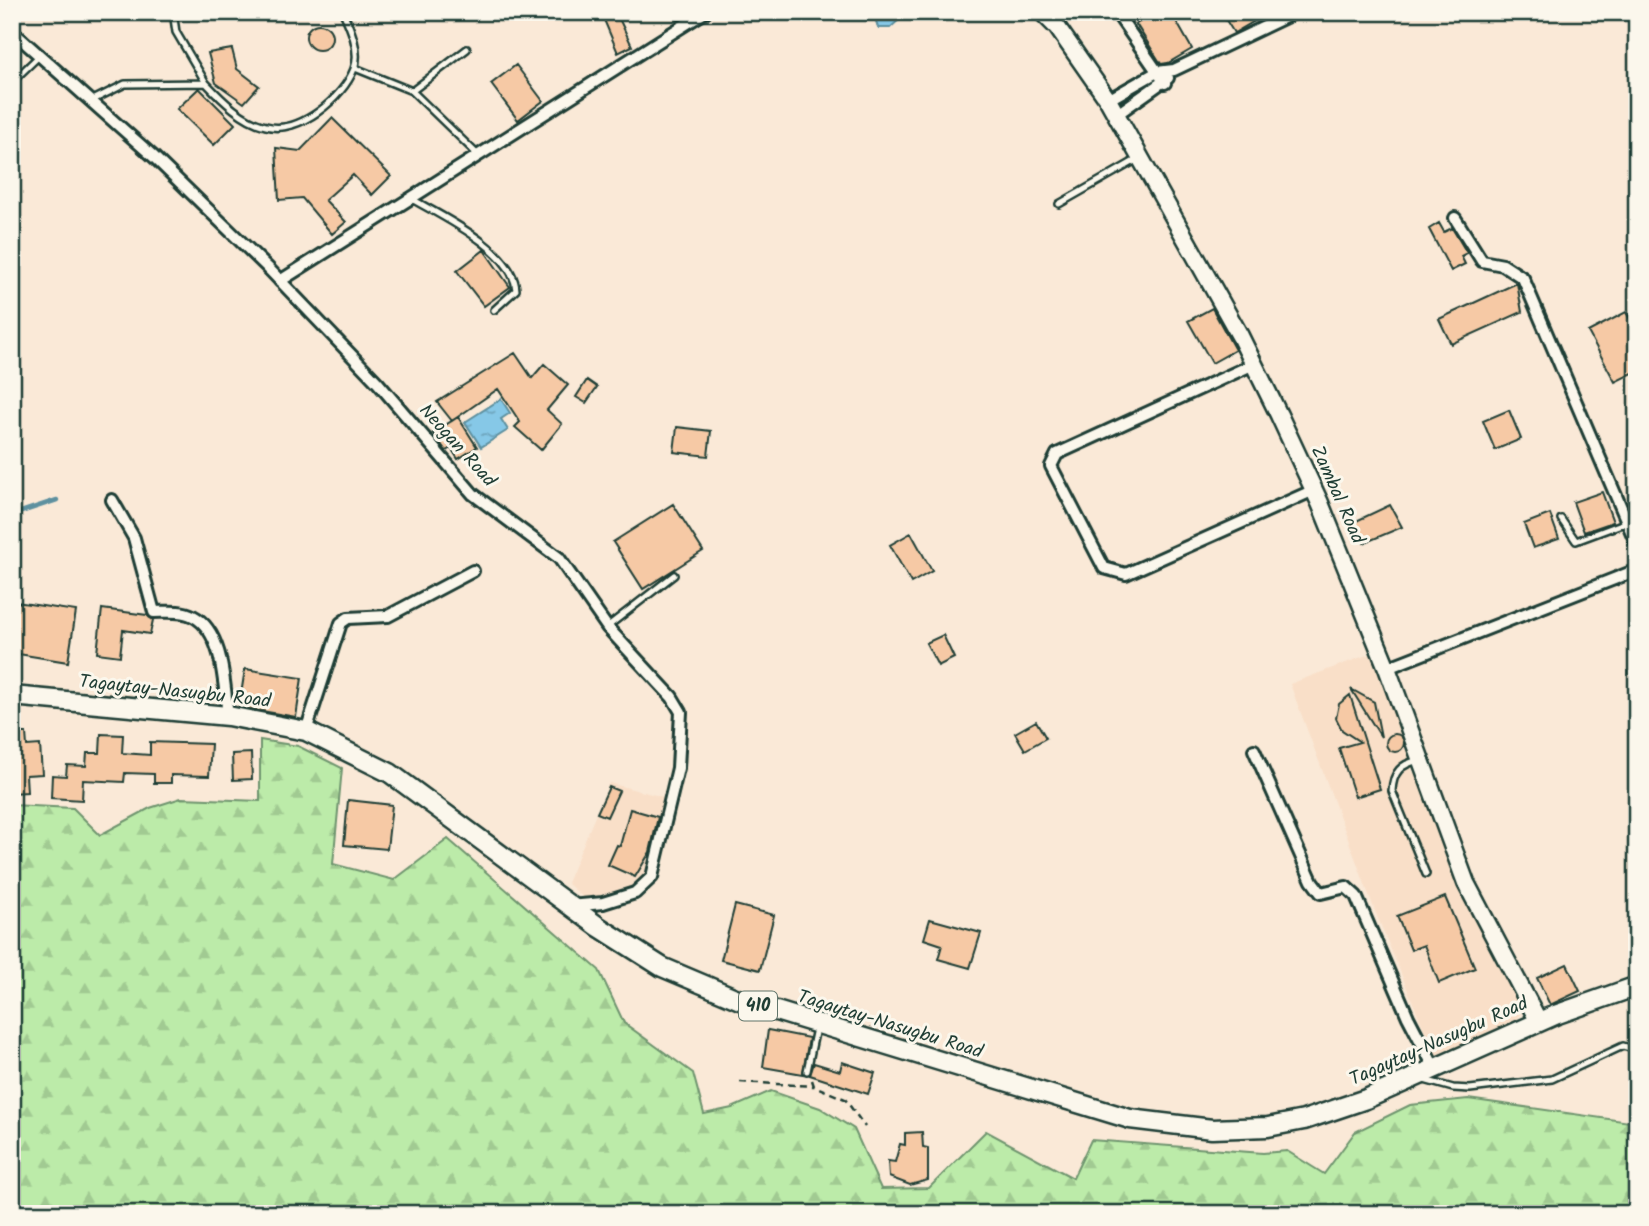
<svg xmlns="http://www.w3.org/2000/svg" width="1649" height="1226" font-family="Kalam,sans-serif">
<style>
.built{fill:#f9dfc8}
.forest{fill:url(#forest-firs);stroke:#6e946e;stroke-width:2}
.water{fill:url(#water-ripples);stroke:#5d909f;stroke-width:2}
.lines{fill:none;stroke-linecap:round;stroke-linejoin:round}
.stream{stroke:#5d909f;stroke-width:4.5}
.building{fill:#f6c9a5;stroke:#1f3d34;stroke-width:2}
.lane-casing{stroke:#1f3d34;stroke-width:10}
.street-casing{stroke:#1f3d34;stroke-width:16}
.secondary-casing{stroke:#1f3d34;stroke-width:21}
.primary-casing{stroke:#1f3d34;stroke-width:23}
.path{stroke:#1f3d34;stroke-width:2.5;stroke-dasharray:7 5;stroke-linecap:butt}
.lane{stroke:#fbf7ec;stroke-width:5}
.street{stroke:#fbf7ec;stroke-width:10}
.secondary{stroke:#fbf7ec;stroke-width:16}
.primary{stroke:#fbf7ec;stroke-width:18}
.labels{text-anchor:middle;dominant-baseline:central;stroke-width:6;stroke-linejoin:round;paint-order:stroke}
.shield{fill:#fbf7ec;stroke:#61756b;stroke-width:2}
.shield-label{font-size:18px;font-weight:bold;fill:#1f3d34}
.street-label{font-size:19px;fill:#1f3d34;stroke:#fbf7ec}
</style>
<defs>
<pattern id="forest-firs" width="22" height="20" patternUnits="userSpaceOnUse" patternTransform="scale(1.75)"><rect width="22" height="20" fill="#bceba9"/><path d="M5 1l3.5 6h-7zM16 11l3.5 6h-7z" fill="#a1ca92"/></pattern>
<pattern id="water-ripples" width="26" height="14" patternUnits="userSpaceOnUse" patternTransform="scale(1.75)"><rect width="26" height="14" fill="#86c8e7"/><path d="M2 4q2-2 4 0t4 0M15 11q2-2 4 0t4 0" fill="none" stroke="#6da4bc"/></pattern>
</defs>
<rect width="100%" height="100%" fill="#fae9d7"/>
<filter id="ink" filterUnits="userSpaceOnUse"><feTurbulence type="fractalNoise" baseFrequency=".0143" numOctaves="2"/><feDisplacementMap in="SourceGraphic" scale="14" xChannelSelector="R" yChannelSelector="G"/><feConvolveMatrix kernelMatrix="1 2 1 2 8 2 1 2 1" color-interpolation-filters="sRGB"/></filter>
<g filter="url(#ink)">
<path class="built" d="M1375,652L1411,752L1409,758L1413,772L1420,776L1458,880L1522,1009L1515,1024L1436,1058L1375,911L1290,684Z
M609,783L667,798L654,853L644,878L633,887L585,899L567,883Z"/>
<path class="forest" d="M260,740L298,746L342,768L333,864L394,880L448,839L599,970L624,1023L693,1073L704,1114L732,1108L771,1091L820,1108L854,1129L881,1189L929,1188L986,1131L1073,1178L1091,1140L1263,1153L1287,1151L1324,1174L1355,1132L1410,1105L1468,1099L1637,1123V1214H12V805L73,808L100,835L150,808L181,798L260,801Z"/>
<path class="water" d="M889,12H899L901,18L890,28H878L876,21L881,15Z
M501,399L510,413L501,419L508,430L481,447L465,422Z"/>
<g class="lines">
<path class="stream" d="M12,515L57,500"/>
</g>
<path class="building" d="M608,12H616L632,46L618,53L602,15Z
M1157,12H1171L1192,49L1168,63L1161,64L1136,24Z
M1221,12H1270L1234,33Z
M306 37a13 13 0 1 1 26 0a13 13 0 1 1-26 0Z
M232,49L237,69L259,86L244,103L216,83L208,53Z
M516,65L543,101L518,120L491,84Z
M199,88L235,124L214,145L177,109Z
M332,118L391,176L372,195L353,175L325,200L346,222L332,234L302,198L279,200L276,148L300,151Z
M1439,223L1444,232L1452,228L1467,253L1461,256L1465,264L1451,271L1429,229Z
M484,250L510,287L484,306L457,271Z
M1517,283L1522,312L1451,344L1439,319Z
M1212,308L1235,350L1212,363L1188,321Z
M1626,312L1637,332V371L1615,382L1588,332Z
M515,353L532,378L544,364L568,385L547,410L562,424L541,450L515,427L520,422L498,389L452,421L437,402Z
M587,380L597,387L586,403L576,397Z
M1509,410L1521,439L1495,450L1483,421Z
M458,417L477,447L458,459L451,448L446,451L433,433Z
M677,427L711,431L708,456L674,452Z
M1602,492L1613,522L1584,532L1573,502Z
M673,504L703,551L643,589L613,542Z
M1390,505L1402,527L1364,543L1354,522Z
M1550,514L1559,539L1533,548L1524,524Z
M911,533L932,571L911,583L890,545Z
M16,602L76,611L68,662L12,653Z
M102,609L147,615L153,620L150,634L123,630L120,656L97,653Z
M943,635L954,658L938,666L926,643Z
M245,669L302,678L296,717L239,707Z
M1351,689L1374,702L1381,737Z
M1350,695L1380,789L1355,797L1339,748L1360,742L1342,730L1336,718L1339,704Z
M1036,721L1046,738L1025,750L1015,733Z
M15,733H26L27,746L40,745L42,774L26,775L27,792L12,793Z
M1386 743a9 9 0 1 1 18 0a9 9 0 1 1-18 0Z
M101,734L123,735L122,753L150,755V742L211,744L209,776L171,775V783H154V774L125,773L124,782L83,780L82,800L51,798L52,775L66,776L67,765L86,766L87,753H100Z
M251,753L252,779L233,780L232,754Z
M609,787L619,791L607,817L597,813Z
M348,800L392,805L387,849L344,845Z
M630,809L658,817L650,852L635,877L608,865L617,845L620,846Z
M1445,897L1475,968L1439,983L1424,945L1411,950L1397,916Z
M735,905L774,915L760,970L721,960Z
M930,919L981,933L970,968L938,959L942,945L924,939Z
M1567,964L1580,991L1550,1005L1537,978Z
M768,1030L809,1038L803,1074L763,1067Z
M842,1062L875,1073L868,1094L810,1075L814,1063L840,1071Z
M922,1132L923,1147L928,1148V1180L910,1185L889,1177L888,1161L895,1162L900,1144L905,1145V1133Z"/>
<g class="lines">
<defs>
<path id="lane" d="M173,12L176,32L206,83
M355,68L412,91L467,49
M12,82L39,56
M412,91L478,155
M91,101L125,84L206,83C222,100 243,121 266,126C299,135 343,98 354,69C361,51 350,27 343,12
M410,198C441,216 514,250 516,290L494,310
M1059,204L1138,159
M1561,519L1576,541L1627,522
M607,627L674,575
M1419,760C1401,764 1393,772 1392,791L1426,874
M807,1071L816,1028
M1424,1080L1453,1088L1470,1089L1552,1079L1623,1046L1637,1050"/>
<path id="street" d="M1116,12L1165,83
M12,31L154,157L267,267L378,383L473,494L559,558L607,627L672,697L681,712L678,768L652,877L635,893L603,903L570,906
M1108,100L1157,72L1174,70L1296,12
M1116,115L1168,78
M1455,218L1482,261L1503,265L1523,278L1637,545
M280,281L705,12
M1254,364L1057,454L1051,466L1104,568L1126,574L1314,490
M112,500L134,538L154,612C166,612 182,610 193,616C224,632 224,686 228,716
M1387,668L1637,570
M306,731L341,623L348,618L388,616L473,571
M1254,750L1312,881L1321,893L1346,887L1356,896L1408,1017L1434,1067"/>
<path id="secondary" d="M1042,12L1057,27L1108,100L1240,336L1279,415L1320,503L1387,668L1466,883L1539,1022"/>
<path id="primary" d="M12,696L228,716L306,731L390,773L599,927L662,967L740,1000L1130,1119L1212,1129L1268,1127L1304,1120L1366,1099L1555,1015L1637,986"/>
</defs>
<use href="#lane" class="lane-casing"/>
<use href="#street" class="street-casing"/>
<use href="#secondary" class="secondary-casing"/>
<use href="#primary" class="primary-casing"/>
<path class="path" d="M812,1080L814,1086L845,1099L865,1127
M740,1082L814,1086"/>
<use href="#lane" class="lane"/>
<use href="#street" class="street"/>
<use href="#secondary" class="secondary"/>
<use href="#primary" class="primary"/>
</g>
</g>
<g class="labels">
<rect class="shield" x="739" y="991.5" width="38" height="29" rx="5"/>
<g class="shield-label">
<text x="758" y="1006">410</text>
</g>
<g class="street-label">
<text transform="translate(457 446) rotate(48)">Neogan Road</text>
<text transform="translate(1337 495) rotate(66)">Zambal Road</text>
<text transform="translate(175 692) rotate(6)">Tagaytay-Nasugbu Road</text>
<text transform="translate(890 1025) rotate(17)">Tagaytay-Nasugbu Road</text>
<text transform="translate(1439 1042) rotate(-24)">Tagaytay-Nasugbu Road</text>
</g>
</g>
<rect width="1649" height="1226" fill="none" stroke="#fbf7ec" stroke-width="42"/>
<rect x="21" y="21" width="1607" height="1184" fill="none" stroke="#1f3d34" stroke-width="2.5" filter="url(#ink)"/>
</svg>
